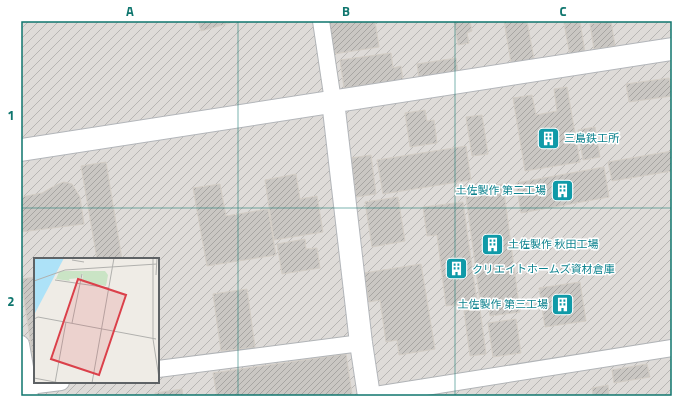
<svg xmlns="http://www.w3.org/2000/svg" width="693" height="417" font-family="'Titillium Web','Noto Sans JP',sans-serif">
<style>
.industrial{fill:url(#industrial-furrows);fill-rule:evenodd}
.building{fill:url(#building-hatch);stroke:#d3cdc5}
.lines{fill:none;stroke-linecap:round;stroke-linejoin:round}
.street-casing{stroke:#b1b4b7;stroke-width:18}
.secondary-casing{stroke:#b3b6ba;stroke-width:24}
.street{stroke:#fff;stroke-width:16}
.secondary{stroke:#fff;stroke-width:22}
.grid{fill:none;stroke:#0f766e;stroke-width:1;stroke-opacity:0.55}
.labels{text-anchor:middle;dominant-baseline:central;stroke-width:3;stroke-linejoin:round;paint-order:stroke}
.culture-label{font-size:11px;fill:#0d838f;stroke:#fff;text-anchor:start}
.inset-road{fill:none;stroke:#b1b1ae;stroke-width:1}
.view{fill:#db404a;fill-opacity:0.15;stroke:#db404a;stroke-width:2}
.inset-edge{fill:none;stroke:#5e6265;stroke-width:2}
.neatline{fill:none;stroke:#0f766e;stroke-width:1.5}
.grid-label{font-size:13px;text-anchor:middle;font-weight:bold;fill:#0f766e}
</style>
<defs>
<pattern id="industrial-furrows" width="10" height="10" patternUnits="userSpaceOnUse"><rect width="10" height="10" fill="#dedbd8"/><path d="M-1 1l2-2M0 10L10 0M9 11l2-2" fill="none" stroke="#b7b5b3"/></pattern>
<pattern id="building-hatch" width="6" height="6" patternUnits="userSpaceOnUse"><rect width="6" height="6" fill="#cac7c3"/><path d="M-1 1l2-2M0 6l6-6M5 7l2-2" fill="none" stroke="#a7a5a2"/></pattern>
</defs>
<rect width="100%" height="100%" fill="#efece6"/>
<path class="industrial" d="M21,21H672V396H21ZM35,259H158V382H35Z"/>
<path class="building" d="M198,21H237L201,31Z
M329,21H375L379,47L334,54Z
M454,21H470L472,31L467,33L469,43L458,45Z
M504,21H527L534,59L511,63Z
M580,21L585,53L570,56L564,23Z
M611,21L615,46L594,49L590,24Z
M391,53L393,68L401,66L403,80L344,88L340,60Z
M456,58L458,72L419,78L417,64Z
M669,78L672,96L629,102L626,84Z
M567,87L580,162L525,171L513,98L532,95L536,115L557,111L554,89Z
M425,110L427,121L434,120L437,143L410,147L405,113Z
M482,115L488,154L472,156L466,117Z
M595,127L600,157L583,160L578,130Z
M466,146L471,180L383,194L377,160Z
M672,151V171L612,181L608,162Z
M371,155L376,194L356,197L351,158Z
M106,162L122,259H97L81,166Z
M604,167L609,197L521,213L516,183Z
M296,174L300,199L317,196L323,232L274,240L265,180Z
M64,182L72,184L80,197L84,224L21,232V197L42,193L56,185Z
M220,184L226,216L268,209L276,255L207,266L193,188Z
M503,184L520,312L490,316L488,300L480,301L465,189Z
M398,197L405,241L372,247L365,202Z
M463,202L477,302L446,306L437,235L427,236L423,207Z
M305,239L306,249L317,248L320,268L282,274L277,244Z
M421,264L435,349L399,355L397,340L386,342L380,300L369,302L364,273Z
M35,277V372L21,279Z
M580,282L586,321L545,327L539,288Z
M247,289L255,347L221,351L213,294Z
M480,309L486,354L470,356L464,311Z
M516,319L521,353L493,357L488,323Z
M346,354L352,394L336,396H217L213,373Z
M647,364L650,377L614,383L612,370Z
M608,385L609,396H593L592,388Z
M182,389L183,396H155V393Z"/>
<g class="lines">
<defs>
<path id="street" d="M321,21L333,101
M21,344L30,396
M158,369L361,343
M21,387L61,382
M369,396L672,348"/>
<path id="secondary" d="M333,101L361,343L369,396
M21,150L672,49"/>
</defs>
<use href="#street" class="street-casing"/>
<use href="#secondary" class="secondary-casing"/>
<use href="#street" class="street"/>
<use href="#secondary" class="secondary"/>
</g>
<path class="grid" d="M238,21V396M455,21V396M21,208H672"/>
<defs>
<symbol id="building-square" viewBox="-11 -11 22 22"><rect x="-9" y="-9" width="18" height="18" rx="4" fill="#0f9aa8" stroke="#fff"/><path d="M-4-6H4V6H1V3H-1V6H-4ZM-2.5-4.3h1.7v1.8h-1.7ZM.8-4.3h1.7v1.8H.8ZM-2.5-1h1.7V.8h-1.7ZM.8-1h1.7V.8H.8Z" fill="#fff"/></symbol>
</defs>
<g fill-rule="evenodd">
<use href="#building-square" x="536" y="126" width="25" height="25"/>
<use href="#building-square" x="550" y="178" width="25" height="25"/>
<use href="#building-square" x="480" y="232" width="25" height="25"/>
<use href="#building-square" x="444" y="256" width="25" height="25"/>
<use href="#building-square" x="550" y="292" width="25" height="25"/>
</g>
<g class="labels">
<g class="culture-label">
<text x="564" y="138">三島鉄工所</text>
<text x="546" y="190" text-anchor="end">土佐製作 第二工場</text>
<text x="508" y="244">土佐製作 秋田工場</text>
<text x="472" y="269">クリエイトホームズ資材倉庫</text>
<text x="548" y="304" text-anchor="end">土佐製作 第三工場</text>
</g>
</g>
<g transform="translate(34 258)">
<rect width="125" height="125" fill="#efece6"/>
<path d="M29,13H71L74,17L72,28L48,24L49,15L46,20L35,21L36,23L22,21L25,14Z" fill="#cae4c5"/>
<path d="M0,0H30L0,57Z" fill="#ade2f8"/>
<path class="inset-road" d="M119,0V81L125,120M38,2L50,4M122,17L123,0M21,22L75,30M0,23L31,12L123,6M0,61L4,59L122,81M38,65L48,16M0,120L26,125M21,125L32,64M58,125L80,0"/>
<path class="view" d="M44,21L92,37L65,117L17,101Z"/>
<rect width="125" height="125" class="inset-edge"/>
</g>
<rect width="693" height="417" fill="none" stroke="#ffffff" stroke-width="44"/>
<rect x="22" y="22" width="649" height="373" class="neatline"/>
<g class="grid-label">
<text x="130" y="16">A</text>
<text x="346" y="16">B</text>
<text x="563" y="16">C</text>
<text x="11" y="120">1</text>
<text x="11" y="306">2</text>
</g>
</svg>
